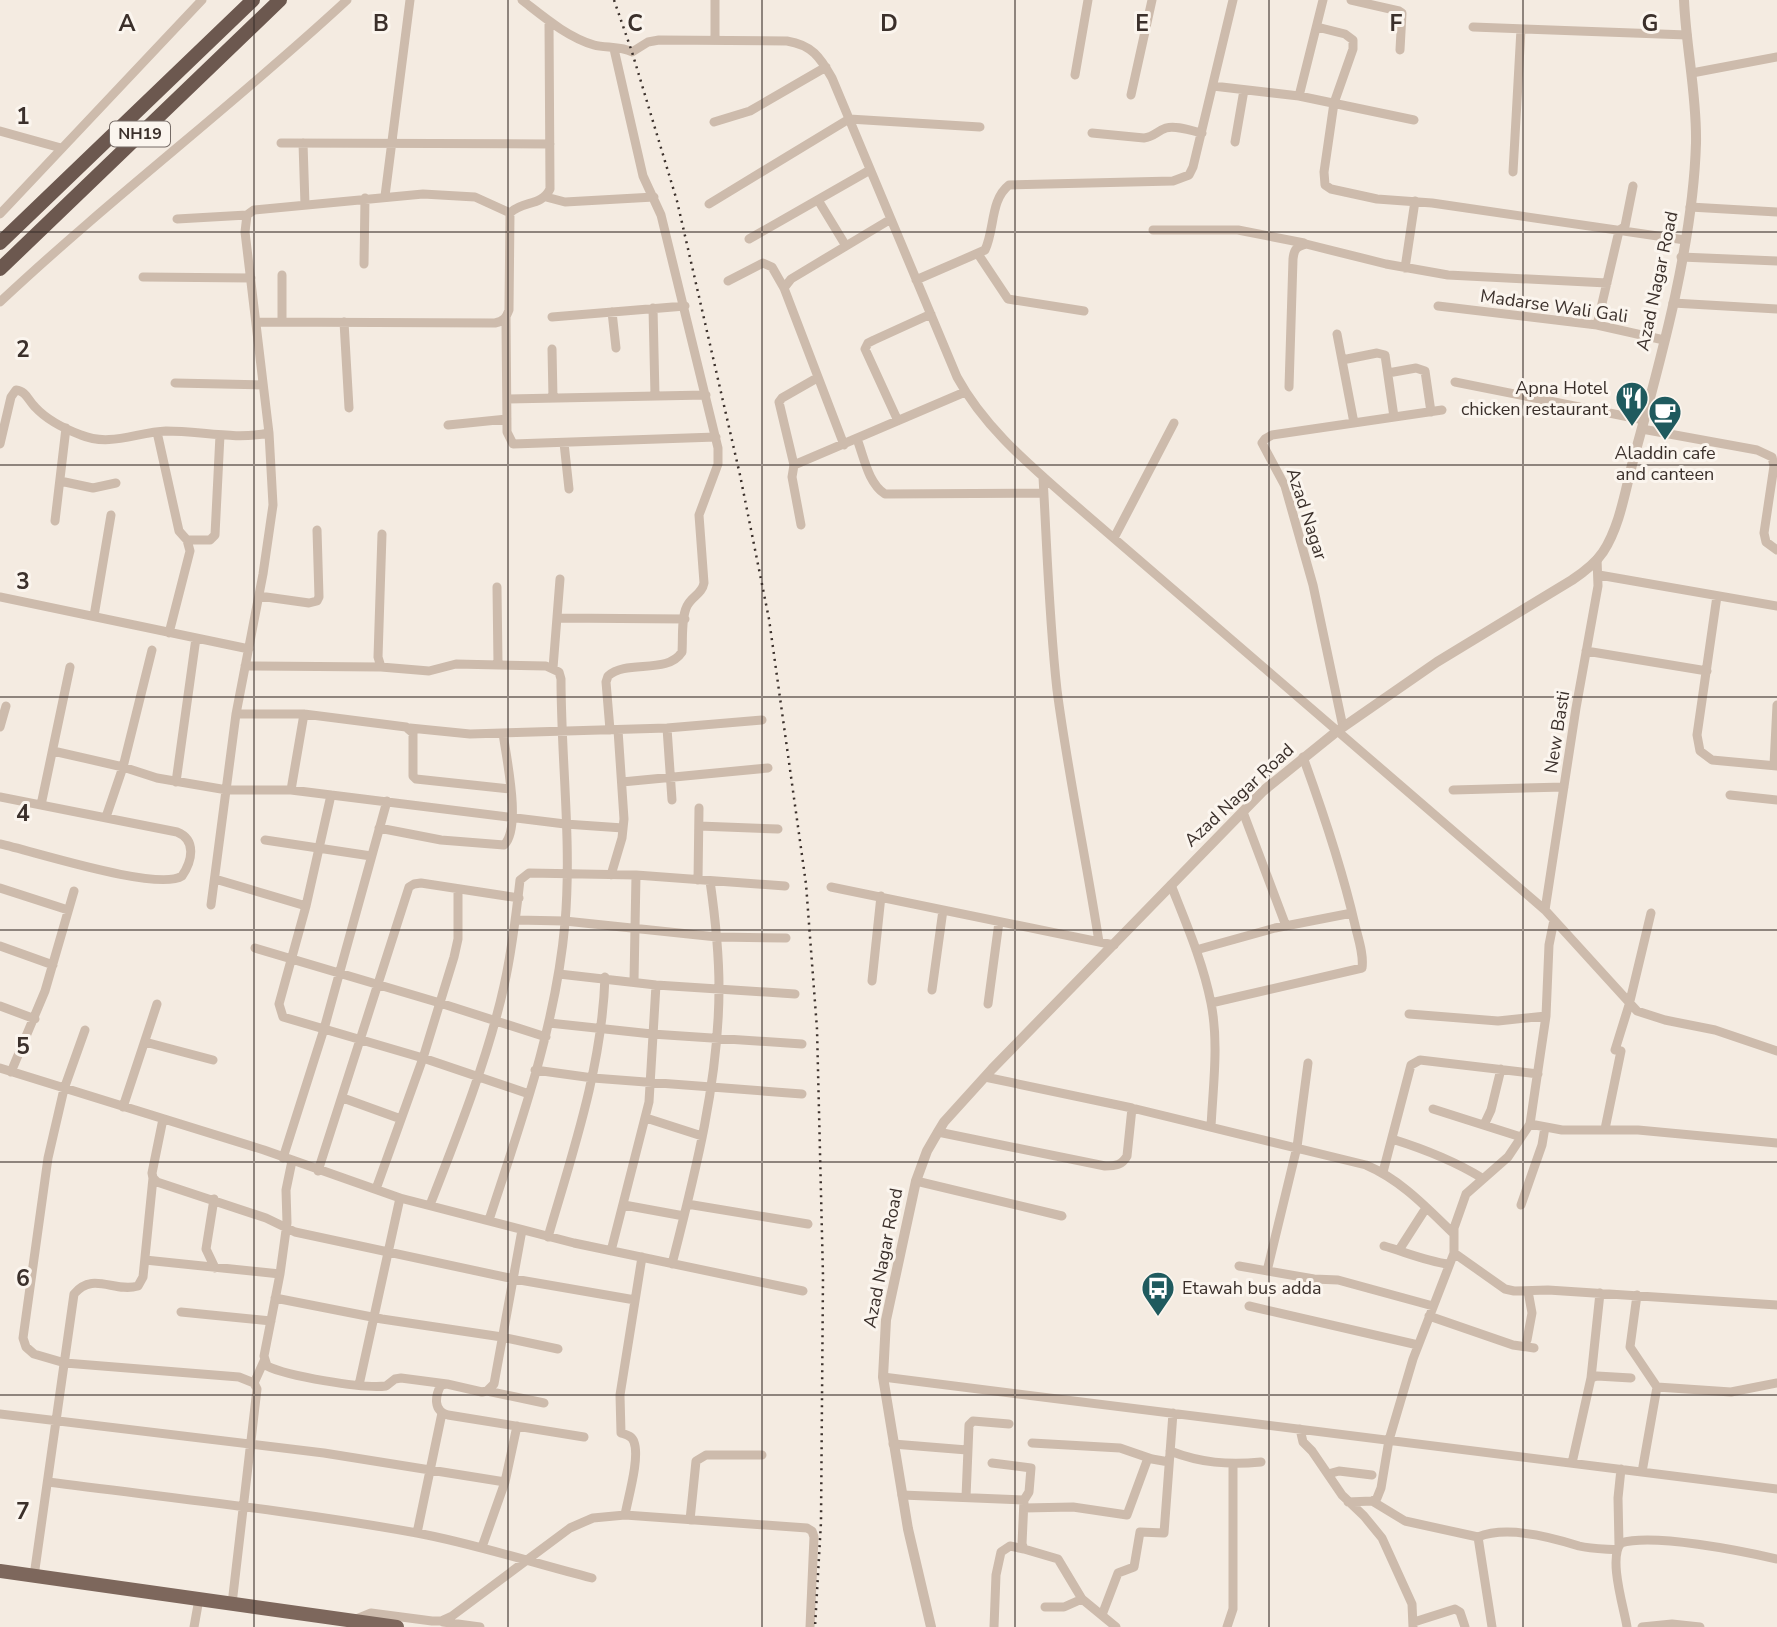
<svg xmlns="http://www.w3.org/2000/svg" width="1777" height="1627" font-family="'Nunito Sans',sans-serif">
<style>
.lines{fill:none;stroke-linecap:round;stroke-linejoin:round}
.minor{stroke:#cdbbac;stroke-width:9}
.tertiary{stroke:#cdbbac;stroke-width:10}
.primary{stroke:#7d675c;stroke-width:14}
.trunk{stroke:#6c584f;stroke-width:14}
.rail{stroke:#3b302b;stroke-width:2.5;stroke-dasharray:2 5;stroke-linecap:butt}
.grid{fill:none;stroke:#3b302b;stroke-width:2;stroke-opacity:0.55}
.labels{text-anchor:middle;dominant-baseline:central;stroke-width:6;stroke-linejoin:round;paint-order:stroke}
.shield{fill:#fbf5ee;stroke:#756b66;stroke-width:2}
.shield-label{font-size:16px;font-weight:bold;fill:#3b302b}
.street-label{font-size:18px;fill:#3b302b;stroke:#fbf5ee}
.poi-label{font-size:18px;fill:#3b302b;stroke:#fbf5ee;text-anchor:end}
.grid-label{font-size:23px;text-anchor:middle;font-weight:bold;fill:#3b302b;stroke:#fbf5ee;stroke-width:6;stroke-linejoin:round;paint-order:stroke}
</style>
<rect width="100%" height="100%" fill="#f4ebe1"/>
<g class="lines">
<path class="minor" d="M522,0C544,17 567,37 594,45C605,48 622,46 632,52L648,42L659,40L787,41C812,45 820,57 832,78L957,377C983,425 1025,461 1066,497L1545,910L1637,1011L1665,1020L1715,1030L1777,1051
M715,0V40
M1351,0L1399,11L1402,13L1400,50
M1317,27L1345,34L1353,40V49L1334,103L1324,172L1325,185L1331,189L1377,199L1432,203L1685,240
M1473,27L1687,35
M1692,73L1777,57
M1075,75L1088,0
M1213,86L1299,96L1414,120
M1131,95L1152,0
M1299,96L1323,0
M714,122L750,111L826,67
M0,131L61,148
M1092,133L1144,138C1154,137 1157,131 1166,128C1176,125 1192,131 1202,133
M1235,142L1244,90
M281,143L550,144
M303,143L305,205
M1513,172L1521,29
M385,196L410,0
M546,197L565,202L654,197
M818,200L846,246
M709,204L849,119L980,127
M1690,207L1777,212
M0,214L202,0
M177,219L247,215
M1153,230H1238L1304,243
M749,239L870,170
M978,254L1008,299L1084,311
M1681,257L1777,261
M364,264L365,198
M1405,268L1415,201
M282,275V322
M143,277L251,278
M916,280L985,250C995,229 990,200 1009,185L1173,181L1189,175L1193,167L1233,0
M728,281L763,263L772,267L784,288
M0,302C112,197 235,104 347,0
M1673,303L1777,309
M1438,306L1597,325L1664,340
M653,308L655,396
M612,312L616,348
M506,317L507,432L513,444L716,437
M552,317L685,306
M256,322L495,323C504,321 506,318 509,310L510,213C523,200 541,207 550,189L549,21
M344,322L349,408
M1597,325L1619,231L1625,226L1633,186
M1337,334L1354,423
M552,349L553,398
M1342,360L1377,353L1385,355L1394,417
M1388,373L1416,368L1425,371L1431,412
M1455,382L1644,420
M175,383L262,385
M1289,387L1293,259C1294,249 1297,246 1306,244L1386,264L1448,275L1607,283
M507,399L706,395
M898,421L865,349L868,343L874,340L931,314
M448,425L507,419
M1642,429L1757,450L1772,457L1774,466L1764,533L1766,542L1777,550
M157,432L179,531L187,540L190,551L169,633
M857,439C864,457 868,483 885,494L1044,493
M564,443L569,489
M0,444L11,397L16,390C26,391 28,400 35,407C47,420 65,429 81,435C110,447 137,432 166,431C201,431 234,440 269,433
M844,445L784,288L791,279L891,219
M794,465L779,402L782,398L817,378
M1043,477C1047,548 1049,619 1057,690C1068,774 1086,858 1099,942
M60,481L93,488L116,483
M55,521L66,428
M801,525L792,477L794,465L965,392
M382,534L378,657L381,667L429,671L456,664L546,666L559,672L561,679C561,760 572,842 565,923C556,1025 521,1122 489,1220
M1114,538L1174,423
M187,540H210L215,535L220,435
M1599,575L1777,606
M497,587L498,665
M259,596L309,603L317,601L319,597L317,530
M1717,596L1697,735L1700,751L1712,760L1777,766
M0,597L249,649
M94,616L111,515
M557,618L685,619
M1586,651L1707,671
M245,666L381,667
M553,668L560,579
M236,714H304L406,727L413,733V776L416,779L510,789
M0,727L6,706
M1343,727L1313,585L1285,486L1262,443L1265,439L1272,435L1442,410
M410,728L470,734L667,728L762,720
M667,728L672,800
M610,730L606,682L608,676C627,659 667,675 682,652C683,638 681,618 687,606C692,596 702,594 704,583L699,515L718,464V448L661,215L643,176L614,49
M53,751L123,767L157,778L227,790H291L565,824L623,828
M1774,765L1777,705
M176,782L196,638
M622,782L768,768
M291,790L304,714
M1453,790L1564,787
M331,795L306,906L279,1004L283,1017L423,1058L529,1094
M1730,795L1777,800
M0,797L177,832C197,840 192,861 182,876C158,892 33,851 0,844
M41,805L70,667
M1243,812L1286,926
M106,817L123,767L152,650
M699,826L778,829
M379,828L441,840L504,845C522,828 506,757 503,733
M265,840L371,856
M611,875L622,838L624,819L618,730
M215,879L306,906
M698,880L699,808
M1171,885C1186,923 1203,962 1211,1003C1219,1043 1213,1086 1211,1127
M831,887L1114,945
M0,888L68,910
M211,905L236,714L263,574L273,505L269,433L245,232L247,215L254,210L423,194L475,197L510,213
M1545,910L1576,708L1598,586L1597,559
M516,920L565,921L717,937L786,938
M0,946L53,965
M255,948L440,1003L546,1037
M1196,950L1275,928L1352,913
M559,974L656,985L795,994
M634,981L636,875
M872,981L881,896
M932,990L943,910
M1211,1003L1362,968C1364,954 1358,938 1355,925C1342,868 1323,812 1303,757
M988,1004L999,922
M0,1006L35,1019
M1409,1014L1498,1021L1546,1016
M549,1023L652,1034L802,1044
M85,1030L64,1089L48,1158L23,1338L26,1347L34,1354L65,1363L239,1377L254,1383L257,1389L232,1604
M145,1042L213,1060
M1615,1050L1629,1005L1651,913
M0,1068L264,1150L400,1198L574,1243L803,1291
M535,1070L593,1078L802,1094
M11,1072L45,991L74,891
M985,1077L1132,1108L1366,1165C1401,1180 1426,1207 1453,1233
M343,1098L401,1119
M123,1107L157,1004
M1433,1109L1521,1137
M646,1118L702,1136
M163,1119L152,1173L153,1178L157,1182L266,1218L295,1232L514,1279L635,1300
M1530,1124L1562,1130H1638L1777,1143
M1484,1125L1491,1110L1501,1069
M1605,1129L1621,1051
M938,1132L1105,1166C1116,1166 1122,1165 1127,1156L1132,1108
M1392,1139C1424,1149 1453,1160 1482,1178
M283,1158L324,1029L387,801
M292,1161L286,1190L287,1223L280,1274L264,1356L267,1366C287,1376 363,1389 386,1386L395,1379L401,1378L447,1384
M318,1171L409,887L414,884L421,883L519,898
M1383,1172L1411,1065L1420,1060L1538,1074
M916,1181L1062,1216
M376,1189L423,1058L454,957L458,939V889
M214,1199L206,1249L215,1268
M687,1204L808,1224
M430,1205C457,1136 488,1058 504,986C512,951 516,916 520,880L529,873L636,875L785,886
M624,1205L684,1216
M1521,1205L1542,1145L1545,1127
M522,1230L494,1384L487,1391L482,1392L447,1384L441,1385C435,1396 433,1411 448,1415L584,1437
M548,1237C573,1151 602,1067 605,977
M1384,1246C1405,1252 1426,1261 1448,1264
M1399,1250L1426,1208
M611,1251L649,1102L656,985
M1454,1253L1505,1289L1514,1291L1548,1290L1777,1305
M145,1260L280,1274
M672,1264C695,1174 719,1081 719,988C719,952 715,916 710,881
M1239,1266L1314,1279L1338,1280L1433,1306
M1267,1271L1297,1147L1308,1063
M1637,1295L1630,1347L1657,1387L1642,1472
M275,1298L382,1319L502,1337L558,1349
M1249,1306L1418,1345
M181,1312L271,1321
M1429,1316L1513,1345L1534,1348
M1527,1340L1532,1313L1528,1291
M883,1377L1777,1489
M1591,1378L1600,1293
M254,1383L264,1361
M359,1385L400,1198
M1657,1387L1731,1392L1777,1383
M487,1391L544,1403
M0,1414L324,1453L505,1482
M1300,1429L1303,1442L1312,1451L1342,1495L1364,1516L1382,1538L1412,1604L1413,1627
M1032,1443L1120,1448L1152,1459L1169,1462
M893,1444L967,1450
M1170,1451C1201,1463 1228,1465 1261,1462
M992,1463L1031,1468L1029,1492L1024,1500L1022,1544L1024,1549L1058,1559L1082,1599L1116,1627
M1572,1463L1591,1378L1597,1376L1631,1378
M1328,1474L1339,1471L1372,1475
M48,1482C171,1498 295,1511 417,1533C476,1544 533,1563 592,1578
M902,1495L1024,1500
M966,1497L969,1425L973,1421L1009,1424
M1372,1501L1405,1521L1478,1537L1492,1627
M1348,1502L1372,1501L1377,1498L1381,1488L1389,1440L1413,1359L1454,1253V1228L1466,1194L1508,1157L1530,1124L1546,1016L1549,945L1554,920
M1024,1508L1073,1507L1127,1515L1148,1458
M625,1515C628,1498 640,1458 634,1442C632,1436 627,1435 621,1433L620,1395L642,1257
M690,1520L696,1461L706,1455H762
M417,1533L442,1413
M1478,1537C1507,1525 1551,1537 1579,1546C1591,1549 1605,1549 1617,1550
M1619,1545L1618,1498L1621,1469
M482,1547L505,1482L517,1426
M34,1576L74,1294C93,1271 114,1293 138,1286L143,1277L153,1178
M1045,1607H1064L1082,1599
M1102,1615L1118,1573L1134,1567L1140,1532L1164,1533L1173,1413
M354,1620L371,1613L432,1621H441L452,1616L570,1528L593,1518L625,1515L807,1528L812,1531L814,1537L810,1627
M443,1622L480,1627
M1414,1622L1455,1609L1460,1612L1465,1627
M194,1627L199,1599
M994,1627L996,1575L1001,1552L1010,1546L1024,1549
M1227,1627L1233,1609V1465
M1627,1627C1624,1608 1608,1558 1621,1543C1653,1533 1742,1551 1777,1559
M1642,1627L1672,1624L1700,1627"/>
<path class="tertiary" d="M931,1627L908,1529L883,1377L886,1320L916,1181L927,1151L938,1132L944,1122L992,1069L1263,791L1336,732L1437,662L1572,580C1584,572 1595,564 1603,552C1620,526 1625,491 1633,461C1660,362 1693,246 1696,143C1697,95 1686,48 1684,0"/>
<path class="primary" d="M0,1571L397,1627"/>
<path class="trunk" d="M0,243L253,0
M0,269L280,0"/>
<path class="rail" d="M614,0L632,52L677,201L740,475L769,619L806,884L817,1029L823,1276L821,1522L815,1627"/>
</g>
<path class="grid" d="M254,0V1627M508,0V1627M762,0V1627M1015,0V1627M1269,0V1627M1523,0V1627M0,232H1777M0,465H1777M0,697H1777M0,930H1777M0,1162H1777M0,1395H1777"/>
<defs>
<symbol id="restaurant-pin" viewBox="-11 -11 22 30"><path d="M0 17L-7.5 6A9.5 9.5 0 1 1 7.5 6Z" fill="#1f5a5e" stroke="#fbf5ee"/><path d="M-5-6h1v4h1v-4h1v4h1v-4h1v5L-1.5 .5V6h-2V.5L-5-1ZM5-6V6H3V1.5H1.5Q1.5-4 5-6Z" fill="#fff"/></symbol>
<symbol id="cafe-pin" viewBox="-11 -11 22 30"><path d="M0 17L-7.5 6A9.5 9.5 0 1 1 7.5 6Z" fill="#1f5a5e" stroke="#fbf5ee"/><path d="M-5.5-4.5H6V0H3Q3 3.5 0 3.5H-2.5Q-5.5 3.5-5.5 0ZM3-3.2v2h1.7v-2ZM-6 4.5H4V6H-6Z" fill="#fff"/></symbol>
<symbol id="bus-pin" viewBox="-11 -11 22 30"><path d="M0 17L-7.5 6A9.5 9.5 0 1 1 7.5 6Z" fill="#1f5a5e" stroke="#fbf5ee"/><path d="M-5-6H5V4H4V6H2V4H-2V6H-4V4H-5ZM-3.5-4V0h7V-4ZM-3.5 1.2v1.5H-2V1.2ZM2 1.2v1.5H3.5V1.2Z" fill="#fff"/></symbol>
</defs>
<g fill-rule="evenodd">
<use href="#restaurant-pin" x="1613" y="379" width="38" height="52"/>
<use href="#cafe-pin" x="1646" y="393" width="38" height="52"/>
<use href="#bus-pin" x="1139" y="1269" width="38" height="52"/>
</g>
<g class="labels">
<rect class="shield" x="110" y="121.5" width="60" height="25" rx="5"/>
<g class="shield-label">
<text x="140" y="134">NH19</text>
</g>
<g class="street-label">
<text transform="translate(1657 281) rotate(-78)">Azad Nagar Road</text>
<text transform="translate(1554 306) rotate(8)">Madarse Wali Gali</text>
<text transform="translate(1307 514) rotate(72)">Azad Nagar</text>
<text transform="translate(1557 732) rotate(-81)">New Basti</text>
<text transform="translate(1239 795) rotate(-43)">Azad Nagar Road</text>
<text transform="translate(883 1258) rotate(-79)">Azad Nagar Road</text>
</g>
<g class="poi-label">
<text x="1608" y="388">Apna Hotel<tspan x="1608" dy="21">chicken restaurant</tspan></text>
<text x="1665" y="453" text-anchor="middle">Aladdin cafe<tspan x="1665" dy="21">and canteen</tspan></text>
<text x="1182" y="1288" text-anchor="start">Etawah bus adda</text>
</g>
</g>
<g class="grid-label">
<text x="127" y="31">A</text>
<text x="381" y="31">B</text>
<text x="635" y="31">C</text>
<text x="889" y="31">D</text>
<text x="1142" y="31">E</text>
<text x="1396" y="31">F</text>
<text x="1650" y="31">G</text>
<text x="23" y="124">1</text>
<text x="23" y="357">2</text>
<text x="23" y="589">3</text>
<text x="23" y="821">4</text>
<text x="23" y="1054">5</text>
<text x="23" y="1286">6</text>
<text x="23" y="1519">7</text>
</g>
</svg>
